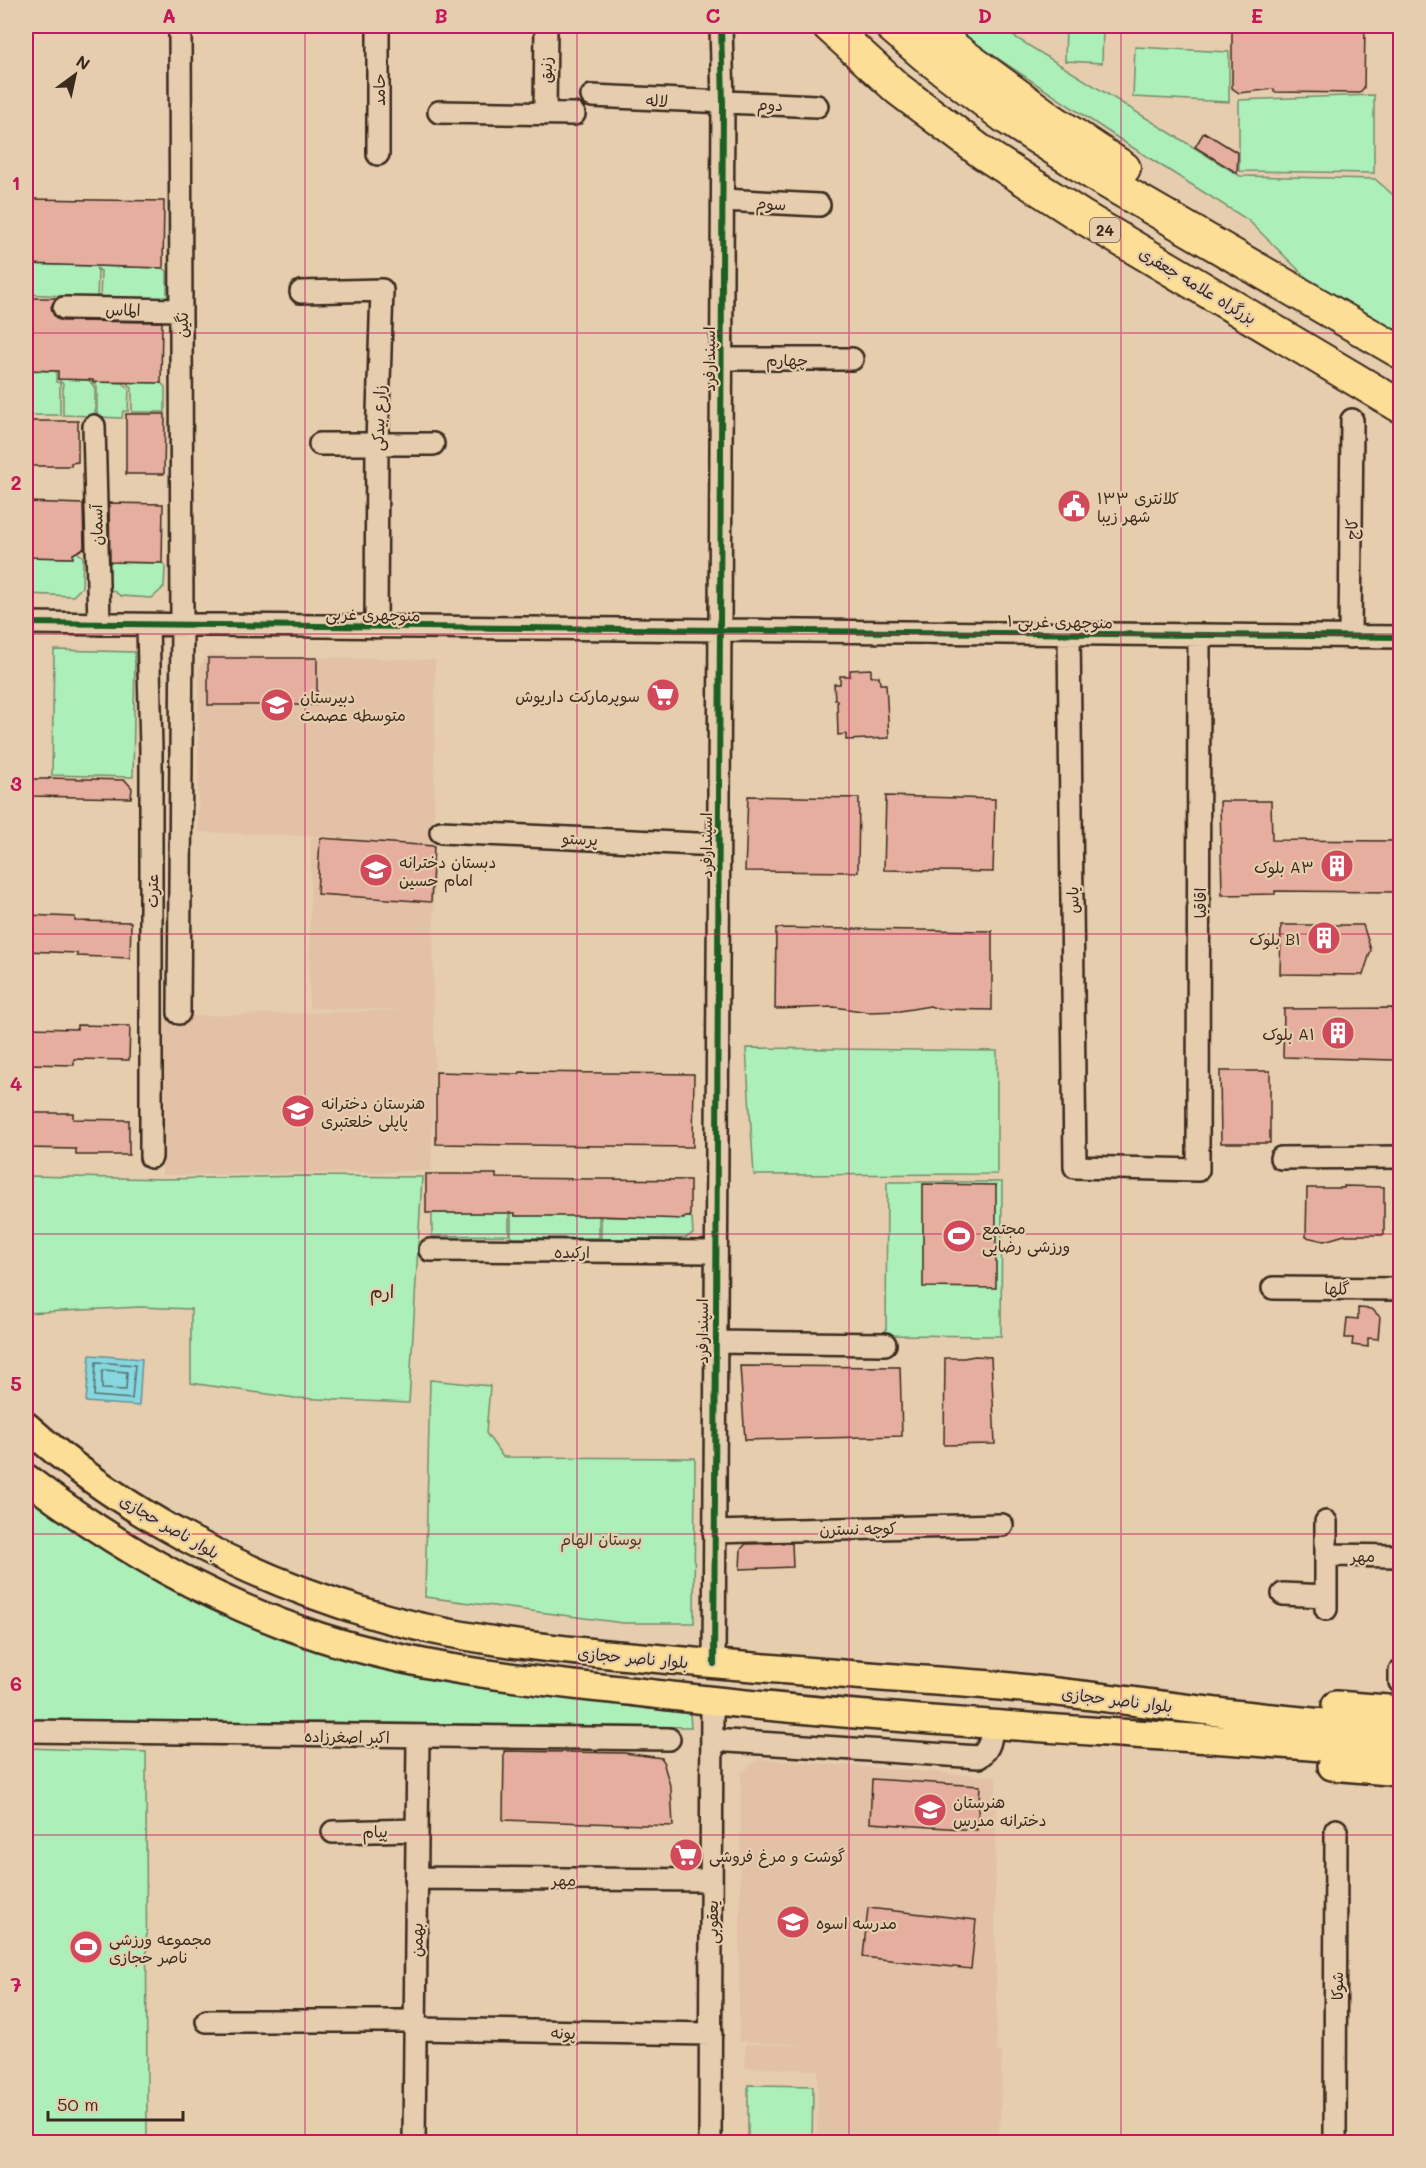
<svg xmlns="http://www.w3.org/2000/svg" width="1426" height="2168" font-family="Mali,'Playpen Sans Arabic',sans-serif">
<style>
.built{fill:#e2c1a6}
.green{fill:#acefb9;stroke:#748c6c;stroke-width:1.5}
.water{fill:#86d7e0;stroke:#689292;stroke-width:1.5}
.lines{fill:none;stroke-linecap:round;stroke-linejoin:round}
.shore{stroke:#596f6c;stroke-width:1.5}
.building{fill:#e6ae9e;stroke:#3b2a1e;stroke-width:1.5}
.minor-casing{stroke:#3b2a1e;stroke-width:26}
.major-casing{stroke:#3b2a1e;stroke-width:32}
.highway-casing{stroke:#3b2a1e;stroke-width:36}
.minor{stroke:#e5cdae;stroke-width:21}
.major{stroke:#fcde96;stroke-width:27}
.highway{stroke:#fcde96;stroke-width:32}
.cycleway-casing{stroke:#e5cdae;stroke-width:10}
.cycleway{stroke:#1b5e20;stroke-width:6}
.grid{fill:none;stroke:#c2185b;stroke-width:1.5;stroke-opacity:0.55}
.labels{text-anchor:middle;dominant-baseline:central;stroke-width:4.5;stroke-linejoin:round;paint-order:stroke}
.shield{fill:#e5cdae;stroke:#6e5b49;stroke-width:1.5}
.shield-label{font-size:15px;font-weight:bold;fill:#3b2a1e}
.street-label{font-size:16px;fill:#3b2a1e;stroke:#e5cdae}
.poi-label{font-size:16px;fill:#3b2a1e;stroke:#e5cdae;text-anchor:start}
.park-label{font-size:16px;fill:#463e2e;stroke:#e5cdae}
.neighbourhood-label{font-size:18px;fill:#3b2a1e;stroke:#e5cdae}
.neatline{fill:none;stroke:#c2185b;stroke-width:2}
.grid-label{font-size:20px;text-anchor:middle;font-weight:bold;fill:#c2185b}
</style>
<rect width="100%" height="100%" fill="#e5cdae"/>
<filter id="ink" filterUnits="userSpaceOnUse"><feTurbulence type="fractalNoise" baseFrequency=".0167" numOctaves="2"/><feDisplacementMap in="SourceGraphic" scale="12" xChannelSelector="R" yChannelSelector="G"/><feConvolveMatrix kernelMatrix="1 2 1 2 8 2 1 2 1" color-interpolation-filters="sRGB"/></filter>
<g filter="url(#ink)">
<path class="built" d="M210,655L435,660L433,1010L435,1051L431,1171L162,1175L164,1017L411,1010L309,1008L311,838H371L198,832L199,667Z
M758,1759L996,1777L995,1915L997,2052H1002L999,2142H817L818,2070L745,2067L746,2044L815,2046L739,2041L741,1774Z"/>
<path class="green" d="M949,26H997L1240,176L1375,179L1400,201V339L1320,291L1248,220L1127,144Z
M1066,26H1103L1102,63L1065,61Z
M1135,47L1229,52V102L1133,97Z
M1374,95V173L1239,171V100Z
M26,264L163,268L167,271V298L161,305L100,303L101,271L96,268L98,271L97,298L29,294L30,268Z
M26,370L56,371V382L60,383V415H28L29,375Z
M58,379L89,380L95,388V416L63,415V384Z
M93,382L123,383L129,389L128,411H123L122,418L97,417V386Z
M126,382L161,383L165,387V412H132V388Z
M77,552L83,557L82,587L73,596L28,594L29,559L27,557L72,558L73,554Z
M103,562L162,563L165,566L164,587L152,598L121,596L109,588L110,566Z
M54,650L135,652L133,777L52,775Z
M746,1048L997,1051V1174L754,1175Z
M304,1176L422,1177L409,1403L295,1398L191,1383V1309L139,1307L26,1313V1176L164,1179Z
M887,1182H1002L1001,1336L886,1335Z
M509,1212V1235L432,1236V1213Z
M511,1212H515V1216L599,1213V1238H511Z
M601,1213H605L606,1217H690L692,1218L693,1234L685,1238L601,1239Z
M430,1380L490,1386L486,1433L503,1457L695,1458L694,1623H623L425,1597Z
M26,1494L98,1546L162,1585L227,1615L316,1650L388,1669L481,1688L690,1714L691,1727L310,1722L26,1724Z
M26,1748L146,1752L147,2142H26Z
M748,2085L813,2086L812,2142H748Z"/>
<path class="water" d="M90,1355L142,1359L139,1406L86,1402Z"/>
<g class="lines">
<path class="shore" d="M96,1362L135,1365L132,1399L94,1396Z
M104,1370L127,1372L126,1390L102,1389V1372Z"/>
</g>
<path class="building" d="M1232,26H1365L1364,88L1359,93L1274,92V89L1239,93L1232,88Z
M1204,132L1238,153L1237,173L1195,147Z
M26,199L164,201L163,268L26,264Z
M26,298H56L51,307L53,314L57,319L63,321L162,322L161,383L93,382V380L58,379V371L26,370Z
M126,414H165L164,474H126Z
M26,421H78V462L71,463V466H29V463H26Z
M26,502L83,504L84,548L73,554V558L26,557Z
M109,503L163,504L162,563L110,562Z
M208,658H317V705H208Z
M871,669V677L879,676L880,684H886L889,738L846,740V734L838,735L837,700H835L834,684H840V676H850V670Z
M49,778L125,780L132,788L131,798L29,796L30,779H49Z
M748,796L859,798L858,872L745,871Z
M886,796L995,799L993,872L884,870Z
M1220,801H1271L1272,840L1394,841V892L1275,891V894L1222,895Z
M320,838L434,846L431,902L317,894Z
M26,915L75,917V921L131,922L130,958L77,956V953L26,951Z
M1281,925H1363L1371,950L1363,975L1280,974Z
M776,928L992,931V1010L938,1009L930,1006L900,1011L869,1012L834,1007L775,1009Z
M1393,1008L1394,1060L1283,1057L1284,1009Z
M77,1025L130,1026L129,1060L74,1059V1065L26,1064V1028L77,1029Z
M1220,1071H1270V1143H1221Z
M436,1072L519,1074L520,1072L694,1074L693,1147L436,1144Z
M26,1113H73V1119L129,1120V1155H76V1149L26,1148Z
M426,1174H496V1178L690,1180V1217H684V1219L599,1216H515V1213H426Z
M923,1184L996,1185V1288L923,1287Z
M1344,1186L1384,1187V1235H1345L1324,1241L1306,1237L1307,1188H1344Z
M1358,1308L1372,1309L1380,1317L1378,1339L1368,1338V1347L1352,1345L1353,1338H1345L1347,1318L1358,1319Z
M975,1356L991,1357L995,1444L944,1445L945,1358H964Z
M740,1366L900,1367L902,1436L745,1440Z
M792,1543L793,1567L740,1569L741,1549L746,1544Z
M504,1751L624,1753L662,1758L671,1789L673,1826L503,1820Z
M872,1779L980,1786L977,1830L870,1823Z
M868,1908L976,1920L971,1969L863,1957Z"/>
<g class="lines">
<defs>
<path id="minor" d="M378,26V154
M592,96L817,106
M439,112L574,114
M545,114L546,26
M723,200L819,205
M301,292L382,290L377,443L376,627
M64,308L181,310
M721,359H852
M94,426L99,624
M320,444H433
M26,623L1400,637
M148,625L151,750V1157
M1069,634L1075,1167L1198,1170L1199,635
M1350,637L1352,420
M441,832L718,845
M179,1013L182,625L180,26
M1281,1158L1400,1157
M430,1250L715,1252
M1273,1288L1400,1289
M715,1342L885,1344
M1326,1522V1609
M714,1532L1002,1525
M1326,1555L1400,1556
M1283,1594L1326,1596
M714,1664L723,103L721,26
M1400,1682V1671
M26,1731L669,1739
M712,1740L979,1757C991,1748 991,1738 992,1724
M333,1832L417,1830
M416,1878L711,1880
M207,2021H415
M415,2029L711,2034
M414,2142L418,1737
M710,2142L712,1702
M1335,2142L1336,1830"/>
<path id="major" d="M26,1426C124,1514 245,1576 371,1614C458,1640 550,1649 641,1657C753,1668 865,1676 978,1684C1067,1691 1154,1705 1243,1715C1295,1721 1348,1725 1400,1730
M26,1478C115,1546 212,1602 320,1637C423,1670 530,1680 637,1692C890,1723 1146,1732 1400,1753
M1336,1705L1400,1710
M1332,1766L1400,1772"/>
<path id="highway" d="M829,26L898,89L983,153L1081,216L1400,406
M891,26L926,56L1005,117L1100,178L1400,352
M926,26L936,35L1049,118L1124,168"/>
</defs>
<use href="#minor" class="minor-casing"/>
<use href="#major" class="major-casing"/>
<use href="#highway" class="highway-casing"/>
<use href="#minor" class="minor"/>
<use href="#major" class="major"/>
<use href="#highway" class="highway"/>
<defs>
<path id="cycleway" d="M26,623L1400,637
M714,1664L723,103L721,26"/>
</defs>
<use href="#cycleway" class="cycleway-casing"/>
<use href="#cycleway" class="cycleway"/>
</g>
</g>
<path class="grid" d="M305,26V2142M577,26V2142M849,26V2142M1121,26V2142M26,333H1400M26,634H1400M26,934H1400M26,1234H1400M26,1534H1400M26,1835H1400"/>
<defs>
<symbol id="civic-disc" viewBox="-11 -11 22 22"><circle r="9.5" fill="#d1495b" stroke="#e5cdae"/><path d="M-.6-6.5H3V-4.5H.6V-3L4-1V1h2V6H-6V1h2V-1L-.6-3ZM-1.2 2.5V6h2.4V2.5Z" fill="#fff"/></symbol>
<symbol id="supermarket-disc" viewBox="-11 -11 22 22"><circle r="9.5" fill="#d1495b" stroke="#e5cdae"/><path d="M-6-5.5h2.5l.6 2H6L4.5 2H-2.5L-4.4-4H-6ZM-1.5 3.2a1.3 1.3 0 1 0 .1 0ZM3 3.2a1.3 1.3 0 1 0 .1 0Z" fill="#fff"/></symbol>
<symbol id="school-disc" viewBox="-11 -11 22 22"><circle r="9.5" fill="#d1495b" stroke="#e5cdae"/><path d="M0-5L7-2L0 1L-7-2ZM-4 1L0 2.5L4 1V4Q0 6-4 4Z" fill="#fff"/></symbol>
<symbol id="building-disc" viewBox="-11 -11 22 22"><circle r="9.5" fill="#d1495b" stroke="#e5cdae"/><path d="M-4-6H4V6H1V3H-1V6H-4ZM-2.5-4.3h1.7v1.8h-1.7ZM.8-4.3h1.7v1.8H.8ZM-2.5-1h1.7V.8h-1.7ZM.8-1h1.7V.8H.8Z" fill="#fff"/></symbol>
<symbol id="stadium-disc" viewBox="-11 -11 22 22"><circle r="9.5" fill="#d1495b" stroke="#e5cdae"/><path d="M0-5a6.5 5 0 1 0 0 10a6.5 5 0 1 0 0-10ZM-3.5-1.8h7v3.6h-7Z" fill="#fff"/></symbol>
</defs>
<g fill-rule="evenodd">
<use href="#civic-disc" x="1055" y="487" width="38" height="38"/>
<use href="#supermarket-disc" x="644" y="676" width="38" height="38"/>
<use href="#school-disc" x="258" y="686" width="38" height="38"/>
<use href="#building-disc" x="1318" y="847" width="38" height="38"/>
<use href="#school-disc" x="357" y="851" width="38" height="38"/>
<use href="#building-disc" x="1305" y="919" width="38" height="38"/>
<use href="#building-disc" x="1319" y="1014" width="38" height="38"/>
<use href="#school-disc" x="279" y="1092" width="38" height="38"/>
<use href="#stadium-disc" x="940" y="1217" width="38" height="38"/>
<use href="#school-disc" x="911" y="1791" width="38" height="38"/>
<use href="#supermarket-disc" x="667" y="1836" width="38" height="38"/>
<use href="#school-disc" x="774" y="1903" width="38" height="38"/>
<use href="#stadium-disc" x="67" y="1928" width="38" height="38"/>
</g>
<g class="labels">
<rect class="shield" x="1090" y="218" width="30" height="24" rx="4.5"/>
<g class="shield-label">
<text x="1105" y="230">24</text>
</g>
<g class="street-label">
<text transform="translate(545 70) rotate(-90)">زنبق</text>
<text transform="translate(378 90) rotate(-90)">حامد</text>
<text transform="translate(657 100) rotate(3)">لاله</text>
<text transform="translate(770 104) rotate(2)">دوم</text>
<text transform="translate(771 203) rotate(3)">سوم</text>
<text transform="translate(1198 285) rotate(31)">بزرگراه علامه جعفری</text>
<text transform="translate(123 309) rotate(1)">الماس</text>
<text transform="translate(181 325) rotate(-90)">نگین</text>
<text transform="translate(708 359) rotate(-90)">اسپندارفرد</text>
<text x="787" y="359">چهارم</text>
<text transform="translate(378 418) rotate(-88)">زارع بیدکی</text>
<text transform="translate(96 525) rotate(-91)">آسمان</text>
<text transform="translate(1351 529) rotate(-89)">کاج</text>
<text transform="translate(373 614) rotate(1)">منوچهری غربی</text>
<text transform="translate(1060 621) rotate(1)">منوچهری غربی ۱</text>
<text transform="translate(580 838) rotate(3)">پرستو</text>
<text transform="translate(705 845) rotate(-90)">اسپندارفرد</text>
<text transform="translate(151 891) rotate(-90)">عترت</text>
<text transform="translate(1072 900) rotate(-91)">یاس</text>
<text transform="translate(1199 903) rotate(-90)">اقاقیا</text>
<text x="572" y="1251">ارکیده</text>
<text transform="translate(1337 1288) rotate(1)">گلها</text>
<text transform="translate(701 1331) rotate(-90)">اسپندارفرد</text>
<text transform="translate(170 1526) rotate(30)">بلوار ناصر حجازی</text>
<text transform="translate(858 1528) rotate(-1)">کوچه نسترن</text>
<text x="1363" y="1555">مهر</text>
<text transform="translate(633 1657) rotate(5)">بلوار ناصر حجازی</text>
<text transform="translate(1117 1699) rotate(7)">بلوار ناصر حجازی</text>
<text transform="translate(347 1736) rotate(1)">اکبر اصغرزاده</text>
<text transform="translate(375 1831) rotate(-2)">پیام</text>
<text x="564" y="1879">مهر</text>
<text transform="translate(711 1922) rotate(-90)">یعقوبی</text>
<text transform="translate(416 1940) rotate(-89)">بهمن</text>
<text transform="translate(1336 1986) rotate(-90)">شوکا</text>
<text transform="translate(563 2032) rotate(1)">پونه</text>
</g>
<g class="poi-label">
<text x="1097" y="497">کلانتری ۱۳۳<tspan x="1097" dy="18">شهر زیبا</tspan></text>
<text x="640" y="695" text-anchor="end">سوپرمارکت داریوش</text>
<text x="300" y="696">دبیرستان<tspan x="300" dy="18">متوسطه عصمت</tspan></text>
<text x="399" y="861">دبستان دخترانه<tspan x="399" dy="18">امام حسین</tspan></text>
<text x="1314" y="866" text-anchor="end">بلوک A۳</text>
<text x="1301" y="938" text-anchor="end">بلوک B۱</text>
<text x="1315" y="1033" text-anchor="end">بلوک A۱</text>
<text x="321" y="1102">هنرستان دخترانه<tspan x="321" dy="18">پاپلی خلعتبری</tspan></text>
<text x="982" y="1227">مجتمع<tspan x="982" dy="18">ورزشی رضایی</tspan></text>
<text x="953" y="1801">هنرستان<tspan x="953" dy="18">دخترانه مدرس</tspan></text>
<text x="709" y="1855">گوشت و مرغ فروشی</text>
<text x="816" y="1922">مدرسه اسوه</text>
<text x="109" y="1938">مجموعه ورزشی<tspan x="109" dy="18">ناصر حجازی</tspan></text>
</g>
<g class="park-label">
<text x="601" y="1538">بوستان الهام</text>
</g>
<g class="neighbourhood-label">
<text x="382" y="1291">ارم</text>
</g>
</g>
<rect width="1426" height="2168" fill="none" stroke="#e5cdae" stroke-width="66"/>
<g transform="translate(75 75) rotate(33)" stroke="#e5cdae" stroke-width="4.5" paint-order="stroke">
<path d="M0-4.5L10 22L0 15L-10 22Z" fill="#3b2a1e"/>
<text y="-9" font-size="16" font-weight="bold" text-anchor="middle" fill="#3b2a1e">N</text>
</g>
<path d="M48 2111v9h135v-9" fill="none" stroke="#3b2a1e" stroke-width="3"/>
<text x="57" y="2111" font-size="18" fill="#3b2a1e" stroke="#e5cdae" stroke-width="4.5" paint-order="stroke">50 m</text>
<rect x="33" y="33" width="1360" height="2102" class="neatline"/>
<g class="grid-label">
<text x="169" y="23">A</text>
<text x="441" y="23">B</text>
<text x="713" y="23">C</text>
<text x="985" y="23">D</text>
<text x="1257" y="23">E</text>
<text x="16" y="190">1</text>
<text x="16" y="490">2</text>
<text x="16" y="791">3</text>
<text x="16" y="1091">4</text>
<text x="16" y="1391">5</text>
<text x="16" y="1691">6</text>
<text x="16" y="1992">7</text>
</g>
</svg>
